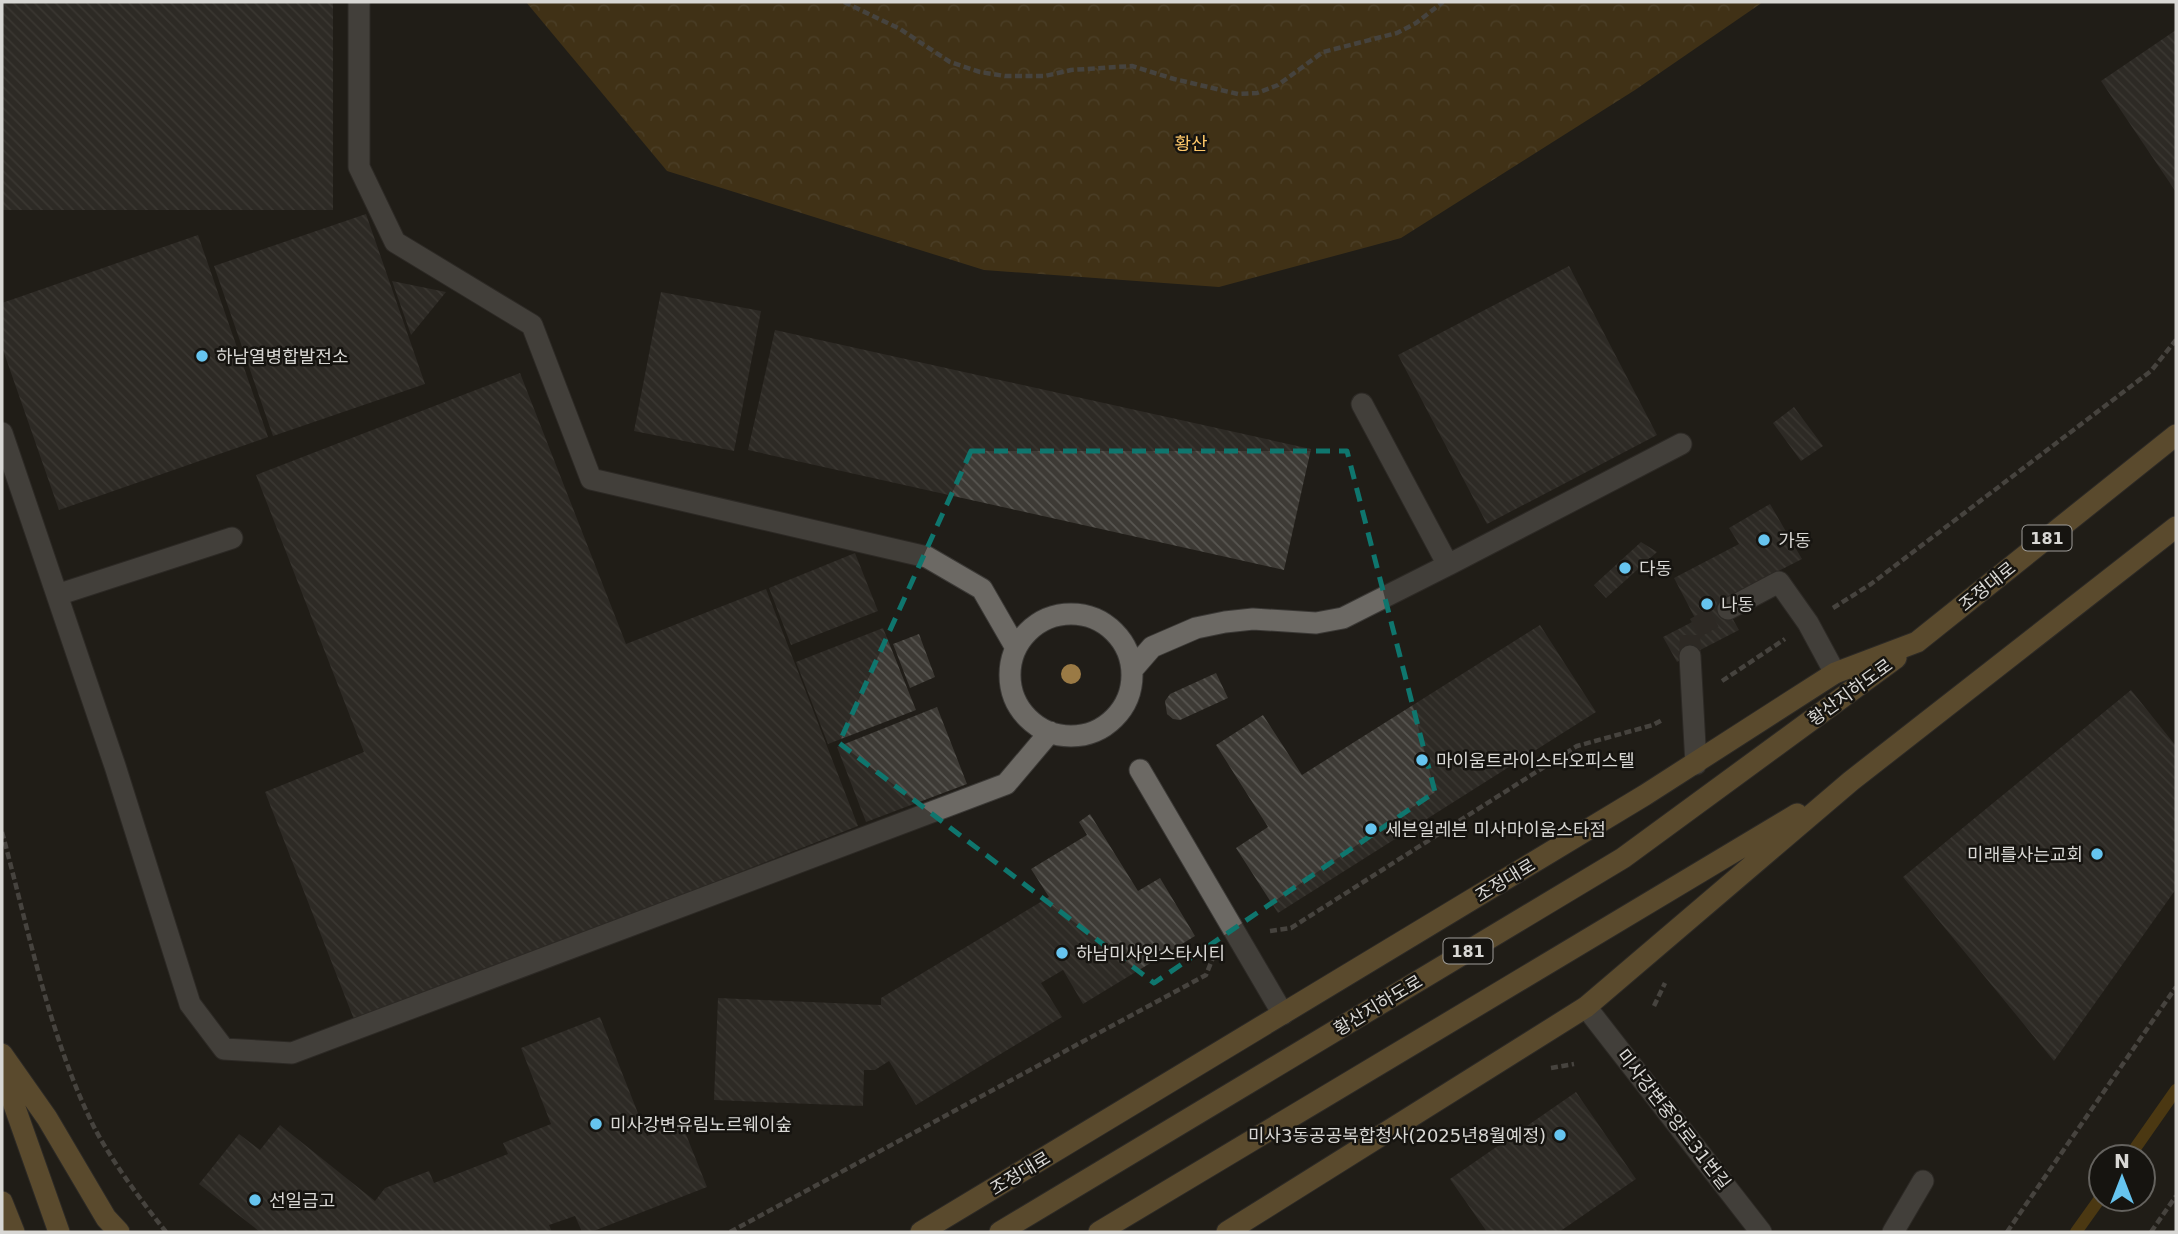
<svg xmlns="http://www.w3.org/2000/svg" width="2178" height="1234" font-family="'DejaVu Sans','Noto Sans KR',sans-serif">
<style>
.forest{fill:url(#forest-crowns)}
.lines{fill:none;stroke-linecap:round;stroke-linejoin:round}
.stream{stroke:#7e5a0c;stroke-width:12}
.building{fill:url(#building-back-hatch)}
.minor-tunnel{stroke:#3c3934;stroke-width:21;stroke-dasharray:21 10;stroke-linecap:butt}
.minor-casing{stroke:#3b3936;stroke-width:23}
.major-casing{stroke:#3b3936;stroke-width:23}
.path{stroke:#73716d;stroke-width:4.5;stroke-dasharray:7 3.5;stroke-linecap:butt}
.minor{stroke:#6c6964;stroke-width:21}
.major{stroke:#a18248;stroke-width:21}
.tree{fill:#9a7a45}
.marked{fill:none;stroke:#0f766e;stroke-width:5;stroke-dasharray:14 9;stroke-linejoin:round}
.poi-dot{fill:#66c4ef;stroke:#161410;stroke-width:2.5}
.labels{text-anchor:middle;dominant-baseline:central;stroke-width:5;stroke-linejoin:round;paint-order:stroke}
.shield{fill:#161410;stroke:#9e9c99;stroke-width:2}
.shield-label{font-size:16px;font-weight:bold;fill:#d8d7d4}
.park-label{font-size:18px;fill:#fdc769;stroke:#161410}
.poi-label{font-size:18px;fill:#d8d7d4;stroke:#161410;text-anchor:start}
.street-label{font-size:18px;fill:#d8d7d4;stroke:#161410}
</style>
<defs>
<pattern id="forest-crowns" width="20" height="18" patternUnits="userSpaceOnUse" patternTransform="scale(1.75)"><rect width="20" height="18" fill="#664a14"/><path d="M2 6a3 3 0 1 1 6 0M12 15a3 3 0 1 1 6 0" fill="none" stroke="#7b6335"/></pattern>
<pattern id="building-back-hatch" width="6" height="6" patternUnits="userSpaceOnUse" patternTransform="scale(1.75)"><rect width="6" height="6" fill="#3d3a35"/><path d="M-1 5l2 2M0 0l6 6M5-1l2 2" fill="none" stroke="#585651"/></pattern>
</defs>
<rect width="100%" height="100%" fill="#201d18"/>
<path class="forest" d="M526,2H1763L1635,90L1401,238L1219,287L984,270L667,171Z"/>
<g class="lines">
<path class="stream" d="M2129,1157L2176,1090
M2076,1232L2101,1197"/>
</g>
<path class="building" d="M2,2H333V210H2Z
M2176,30V192L2101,81Z
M366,214L425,384L273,436L214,266Z
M198,235L268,437L59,510L2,347V303Z
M1569,266L1657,435L1487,524L1398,355Z
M392,281L446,292L411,335Z
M661,292L761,311L734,451L634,431Z
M775,330L1311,449L1284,570L748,450Z
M520,373L626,644L766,589L858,826L355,1022L265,792L364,752L256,475Z
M1794,407L1823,446L1801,461L1773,423Z
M1770,504L1802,559L1722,600L1739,630L1677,662L1663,637L1696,620L1674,578L1739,544L1729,528Z
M1641,542L1657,552L1606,598L1594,585Z
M855,553L878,611L791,645L769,588Z
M1540,625L1596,712L1278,913L1236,848L1268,827L1216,745L1263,715L1302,775Z
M883,628L916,710L828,744L796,662Z
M919,634L935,677L910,688L893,644Z
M1216,673L1228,698L1180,720L1173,719L1167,714L1165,701L1170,694Z
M2131,690L2176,746V889L2054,1061L1903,877Z
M937,707L967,784L866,822L837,747Z
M1090,814L1138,891L1160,878L1195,936L1083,1004L1063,970L1041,983L1062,1017L916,1105L889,1061L875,1070H864L863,1106L714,1100L718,998L881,1005V998L1049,897L1031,869L1087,835L1079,822Z
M600,1017L647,1136L681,1122L707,1187L591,1232H582L575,1216L549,1225L552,1232H260L199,1184L239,1134L260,1150L280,1125L375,1201L385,1188L429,1171L434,1183L508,1154L503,1143L551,1124L521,1048Z
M1576,1092L1636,1179L1559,1232H1487L1450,1179Z"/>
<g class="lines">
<path class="minor-tunnel" d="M1690,656V631L1728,609"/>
<defs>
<path id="minor" d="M359,2V167L395,242L532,325L591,479L927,557L982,589L1016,648
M2,433L115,766L190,1004L224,1049L292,1053L1006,784L1050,732
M1448,565L1681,444
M57,595L232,538
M1728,609L1779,582L1808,623L1835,673
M1010 675a61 61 0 1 1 122 0a61 61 0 1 1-122 0Z
M1690,656L1696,764
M1132,670L1152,647L1196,628L1225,622L1253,619L1316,623L1343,618L1448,565L1362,404
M1140,770L1283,1014
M1586,1007L1761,1232
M1893,1232L1923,1181"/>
<path id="major" d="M2,1054L47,1118L106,1218L119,1232
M2,1071L59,1232
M2,1202L14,1232
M921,1232L1645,795L1835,673L1917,642L2176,435
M1000,1232L1623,858L1896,658
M1099,1232L1797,814
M1227,1232L1586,1007L1851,781L2176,527"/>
</defs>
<use href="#minor" class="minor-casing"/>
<use href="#major" class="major-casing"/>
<path class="path" d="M844,2L900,29L950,62L980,72L1005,76H1045L1071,70L1132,66L1174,79L1238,94L1257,93L1278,85L1323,52L1397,33L1416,23L1443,2
M1833,608L1871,584L2151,371L2176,340
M1722,681L1785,639
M2,832C28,928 50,1039 94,1127C111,1160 142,1202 166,1232
M1270,931L1291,928L1577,746L1653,725L1662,720
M1654,1006L1665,983
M1551,1068L1574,1064
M730,1232L1206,975L1214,955
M2007,1232L2176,987
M2151,1232L2176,1196"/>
<use href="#minor" class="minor"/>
<use href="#major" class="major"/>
</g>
<circle class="tree" cx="1071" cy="674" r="10"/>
<path d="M0 0H2178V1234H0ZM971,451H1347L1435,792L1154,983L839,743Z" fill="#201d18" fill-opacity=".55" fill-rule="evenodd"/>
<path class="marked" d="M971,451H1347L1435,792L1154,983L839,743Z"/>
<g class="poi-dot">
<circle cx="202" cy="356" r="7"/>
<circle cx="1764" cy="540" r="7"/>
<circle cx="1625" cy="568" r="7"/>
<circle cx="1707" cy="604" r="7"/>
<circle cx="1422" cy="760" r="7"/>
<circle cx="1371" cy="829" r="7"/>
<circle cx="2097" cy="854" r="7"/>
<circle cx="1062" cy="953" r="7"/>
<circle cx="596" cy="1124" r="7"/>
<circle cx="1560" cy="1135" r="7"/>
<circle cx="255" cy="1200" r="7"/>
</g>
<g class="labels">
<g class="shield">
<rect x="2022.5" y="525.5" width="49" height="25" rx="5"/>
<rect x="1443.5" y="938.5" width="49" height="25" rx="5"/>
</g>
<g class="shield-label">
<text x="2047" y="538">181</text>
<text x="1468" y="951">181</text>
</g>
<g class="park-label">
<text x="1191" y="143">황산</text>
</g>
<g class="poi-label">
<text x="216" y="356">하남열병합발전소</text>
<text x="1778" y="540">가동</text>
<text x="1639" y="568">다동</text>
<text x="1721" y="604">나동</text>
<text x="1436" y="760">마이움트라이스타오피스텔</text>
<text x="1385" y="829">세븐일레븐 미사마이움스타점</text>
<text x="2083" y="854" text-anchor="end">미래를사는교회</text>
<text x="1076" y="953">하남미사인스타시티</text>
<text x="610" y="1124">미사강변유림노르웨이숲</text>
<text x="1546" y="1135" text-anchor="end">미사3동공공복합청사(2025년8월예정)</text>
<text x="269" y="1200">선일금고</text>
</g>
<g class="street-label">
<text transform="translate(1987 586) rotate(-39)">조정대로</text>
<text transform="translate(1850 692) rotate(-36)">황산지하도로</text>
<text transform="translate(1505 880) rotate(-31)">조정대로</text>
<text transform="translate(1378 1005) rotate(-31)">황산지하도로</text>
<text transform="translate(1674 1119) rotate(52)">미사강변중앙로31번길</text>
<text transform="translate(1020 1173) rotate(-31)">조정대로</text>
</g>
</g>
<rect width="2178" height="1234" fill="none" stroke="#d8d7d4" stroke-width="7"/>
<g transform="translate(2122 1178)"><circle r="33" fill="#161410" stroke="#64625e" stroke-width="2"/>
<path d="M0-5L12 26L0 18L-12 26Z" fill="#66c4ef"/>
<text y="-10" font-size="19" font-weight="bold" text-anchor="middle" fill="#d8d7d4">N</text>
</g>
</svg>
